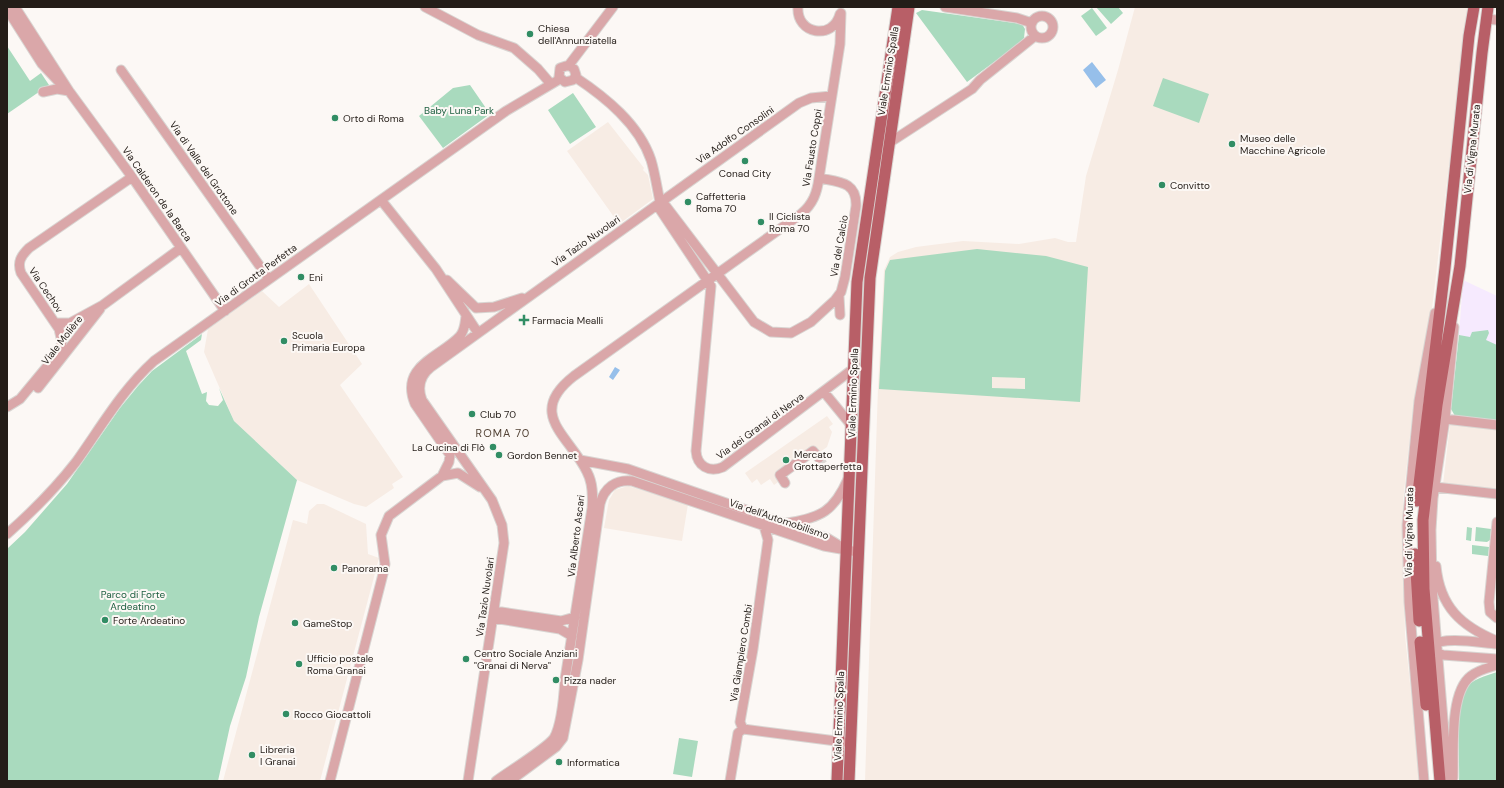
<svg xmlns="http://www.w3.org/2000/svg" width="1504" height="788" font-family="'DM Sans',sans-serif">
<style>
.built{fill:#f7ece4}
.industrial{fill:#f6eafe}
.green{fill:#a9dabe;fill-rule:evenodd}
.water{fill:#96bfea}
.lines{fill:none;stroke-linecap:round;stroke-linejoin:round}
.minor-tunnel{stroke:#dcd7d4;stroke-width:9;stroke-dasharray:9 4.5;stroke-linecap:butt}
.minor-casing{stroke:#d9d5d2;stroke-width:11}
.major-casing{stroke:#d9d5d2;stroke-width:13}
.minor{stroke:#daa7a9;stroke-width:9}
.major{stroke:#b85f67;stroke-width:11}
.poi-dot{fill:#318d64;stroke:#fcf8f5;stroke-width:1.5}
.labels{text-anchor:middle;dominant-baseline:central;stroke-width:4;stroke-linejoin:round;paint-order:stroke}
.poi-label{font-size:10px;fill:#241d18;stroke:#fcf8f5;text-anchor:start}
.street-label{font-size:10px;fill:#241d18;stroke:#fcf8f5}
.park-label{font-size:10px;fill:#1f6042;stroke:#fcf8f5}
.neighbourhood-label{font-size:11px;letter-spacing:1px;fill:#544437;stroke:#fcf8f5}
</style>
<rect width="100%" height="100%" fill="#fcf8f5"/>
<path class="built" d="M1135,7H1470L1461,63L1432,309L1413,407L1403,502L1405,635L1420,781H865L878,387L884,270L890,257L898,252L916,247L963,241L1019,244L1055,238L1068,242H1076L1086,176L1118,70Z
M608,122L644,168L643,170L648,175L653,199L619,224L567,151Z
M309,284L362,364L340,385L403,477L392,484L394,488L366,507L354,504L297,480L234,421L204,352L208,329L262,291L279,307Z
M827,416L833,424L829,427L832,432L827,447L774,485L770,479L761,485L757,479L752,483L745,473Z
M1450,424L1497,429V490L1443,485Z
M628,486L688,504L682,541L604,528L609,500L615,490Z
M317,504H324L366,524L368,554L379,558L320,781H223L293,520L307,524L309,511Z"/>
<path class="industrial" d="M1463,280L1497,296V350L1459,335Z"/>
<path class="green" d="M1096,7H1118L1123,13L1111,24Z
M1092,8L1107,28L1096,36L1081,16Z
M922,10L1022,24L1025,29L1024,38L1021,42L967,82L916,13Z
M7,46L30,81L41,73L49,85L7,114Z
M1163,78L1209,94L1199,123L1153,106Z
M470,85L490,114L443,148L419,116L453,88Z
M573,93L596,127L570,144L548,110Z
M977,249L1046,256L1088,267L1080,402L879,389L885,271L890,260ZM992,377L1025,378V389L992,388Z
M1488,330L1489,333L1486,340L1497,345V422L1455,416L1451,409L1459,335L1470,337L1472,332Z
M202,334L201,340L186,351L202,394L207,392L206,401L209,405L218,406L223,400L219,388L234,421L297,480L259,617L246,677L230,726L218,781H7V549L25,532L67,484L120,408L138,386L152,371Z
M1467,527L1472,528L1471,541L1466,540Z
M1476,527L1491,529L1490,540L1487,542L1475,541Z
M1472,545L1489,547L1488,556L1472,554Z
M1497,672V781H1459C1460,764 1455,699 1464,689C1473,679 1485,676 1497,672Z
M679,738L698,741L692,777L673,774Z"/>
<path class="water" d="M1092,62L1106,80L1096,88L1083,70Z
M615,367L620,370L613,380L609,377Z"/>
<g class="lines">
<path class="minor-tunnel" d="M819,458L823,464"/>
<defs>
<path id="minor" d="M15,7L69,91L132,177L225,311
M425,7L478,35L514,48L538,69L550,83
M798,7C796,34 833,41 840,14
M945,7L1017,18L1032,23
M7,9L42,64L58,81
M1031 27a11 11 0 1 1 22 0a11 11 0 1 1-22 0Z
M1486,19L1497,20
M569,65L574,69L576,75L573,80L565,82L559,77L560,68L569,65L613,7
M121,70L269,279
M575,77C605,97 639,124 651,160C655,173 657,188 660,202
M43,92L57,89L69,91
M889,143L972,89L980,80L1035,36
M381,200L436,269L478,333
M662,201L754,322L771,332L791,333L811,322L835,300L841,292L845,277L856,206C857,181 838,182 819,178
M657,205L711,286L696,451C697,466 709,473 723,467L853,369
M447,280L476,308L494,307L522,298
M839,296L840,315
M56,323H70L103,305L181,248
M38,388L100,309
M824,392L851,425
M7,407L20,399L59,352L62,342L59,329L21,273C17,262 21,256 29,248L132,177
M1445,419L1497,425
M580,460L628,469L827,538L845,549
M442,476L449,462L450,455L415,404C399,365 441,357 460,336C465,330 465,323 466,316
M785,483L780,475L813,451L819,458
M1435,487L1497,494
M1497,522L1489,602L1490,612L1497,618
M787,523C821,518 834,511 848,479
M7,534C32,512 55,489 76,462C101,427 122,390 154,361L506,111L560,79
M1436,566C1440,607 1461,626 1497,641
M495,611L561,621L575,617
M493,618L560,629L572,636
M1432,645C1445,636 1481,643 1497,644
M1433,651L1443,655L1497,659
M743,729L740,722L753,649L768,540L764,526
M743,729L844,742
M1453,778C1454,751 1449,692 1471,676C1478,670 1488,668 1497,665
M330,781L383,574L385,564L381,535L389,516L442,476L458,473L480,487
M468,781L504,543L502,525L492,500L422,400C417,387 421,375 431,367L799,103L811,98L831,96
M496,781C508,772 547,748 554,738C562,724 564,695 565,679L592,508C593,495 593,483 587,472C570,436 525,414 574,376L801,214C813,204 817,193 819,178L840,44L841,13
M510,781L556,747L563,738L578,660L600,504C604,488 616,479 632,481L824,546L858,552
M730,781L738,733L743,729
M1424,781L1409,602L1407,525L1419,401L1435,313
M1448,781L1432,586L1431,530L1433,498L1445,419L1454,327"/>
<path id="major" d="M1417,501L1445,268L1469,36L1474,7
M1415,554L1419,621
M1420,642L1426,705
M837,781L857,282L898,7
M849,781L870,278L909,7
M1440,781L1424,589L1423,520L1437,405L1460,266L1482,53L1488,7"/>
</defs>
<use href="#minor" class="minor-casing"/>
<use href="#major" class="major-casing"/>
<use href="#minor" class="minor"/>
<use href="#major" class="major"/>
</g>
<g class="poi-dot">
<circle cx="530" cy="34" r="4"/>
<circle cx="335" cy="118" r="4"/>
<circle cx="1232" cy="144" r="4"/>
<circle cx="745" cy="161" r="4"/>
<circle cx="1162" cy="185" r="4"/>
<circle cx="688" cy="202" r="4"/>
<circle cx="761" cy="222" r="4"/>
<circle cx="301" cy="277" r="4"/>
<path d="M522 314h4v4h4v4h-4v4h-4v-4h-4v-4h4z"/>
<circle cx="284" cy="341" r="4"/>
<circle cx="472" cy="414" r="4"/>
<circle cx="493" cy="447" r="4"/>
<circle cx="499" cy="455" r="4"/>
<circle cx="786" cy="460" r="4"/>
<circle cx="334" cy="568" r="4"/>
<circle cx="105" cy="620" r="4"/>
<circle cx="295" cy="623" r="4"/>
<circle cx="466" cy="659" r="4"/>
<circle cx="299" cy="664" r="4"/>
<circle cx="556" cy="680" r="4"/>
<circle cx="286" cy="714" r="4"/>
<circle cx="252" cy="755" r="4"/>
<circle cx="559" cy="762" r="4"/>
</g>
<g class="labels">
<g class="poi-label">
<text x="538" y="28">Chiesa<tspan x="538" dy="12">dell'Annunziatella</tspan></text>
<text x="343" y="118">Orto di Roma</text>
<text x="1240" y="138">Museo delle<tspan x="1240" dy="12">Macchine Agricole</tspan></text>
<text x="745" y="173" text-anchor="middle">Conad City</text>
<text x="1170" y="185">Convitto</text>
<text x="696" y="196">Caffetteria<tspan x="696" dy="12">Roma 70</tspan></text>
<text x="769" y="216">Il Ciclista<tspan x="769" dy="12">Roma 70</tspan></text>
<text x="309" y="277">Eni</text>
<text x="532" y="320">Farmacia Mealli</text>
<text x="292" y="335">Scuola<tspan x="292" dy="12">Primaria Europa</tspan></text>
<text x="480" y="414">Club 70</text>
<text x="485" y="447" text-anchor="end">La Cucina di Flò</text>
<text x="794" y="454">Mercato<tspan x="794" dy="12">Grottaperfetta</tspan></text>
<text x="507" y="455">Gordon Bennet</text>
<text x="342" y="568">Panorama</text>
<text x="113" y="620">Forte Ardeatino</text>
<text x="303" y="623">GameStop</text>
<text x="474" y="653">Centro Sociale Anziani<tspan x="474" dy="12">"Granai di Nerva"</tspan></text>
<text x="307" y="658">Ufficio postale<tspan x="307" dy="12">Roma Granai</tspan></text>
<text x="564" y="680">Pizza nader</text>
<text x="294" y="714">Rocco Giocattoli</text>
<text x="260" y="749">Libreria<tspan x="260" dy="12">I Granai</tspan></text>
<text x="567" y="762">Informatica</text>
</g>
<g class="street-label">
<text transform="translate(888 71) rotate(-81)">Viale Erminio Spalla</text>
<text transform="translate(735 135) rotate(-35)">Via Adolfo Consolini</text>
<text transform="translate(812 148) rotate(-81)">Via Fausto Coppi</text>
<text transform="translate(1472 149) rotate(-84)">Via di Vigna Murata</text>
<text transform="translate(204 168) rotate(55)">Via di Valle del Grottone</text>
<text transform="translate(157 194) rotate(55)">Via Calderon de la Barca</text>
<text transform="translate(586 241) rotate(-35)">Via Tazio Nuvolari</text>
<text transform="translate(839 246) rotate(-80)">Via del Calcio</text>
<text transform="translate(256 275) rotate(-36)">Via di Grotta Perfetta</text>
<text transform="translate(46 290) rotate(56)">Via Cechov</text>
<text transform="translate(62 340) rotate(-52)">Viale Molière</text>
<text transform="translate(853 393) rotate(-88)">Viale Erminio Spalla</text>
<text transform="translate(760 426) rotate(-36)">Via dei Granai di Nerva</text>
<text transform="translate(779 519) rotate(19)">Via dell'Automobilismo</text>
<text transform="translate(1409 532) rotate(-89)">Via di Vigna Murata</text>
<text transform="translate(576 536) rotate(-83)">Via Alberto Ascari</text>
<text transform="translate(485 597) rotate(-82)">Via Tazio Nuvolari</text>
<text transform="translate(741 653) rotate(-81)">Via Giampiero Combi</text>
<text transform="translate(839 716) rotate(-88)">Viale Erminio Spalla</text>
</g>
<g class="park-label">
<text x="459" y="110">Baby Luna Park</text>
<text x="133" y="594">Parco di Forte<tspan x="133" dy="12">Ardeatino</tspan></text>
</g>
<g class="neighbourhood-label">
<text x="503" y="433">ROMA 70</text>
</g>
</g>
<rect width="1504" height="788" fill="none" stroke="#241d18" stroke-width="16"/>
</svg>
